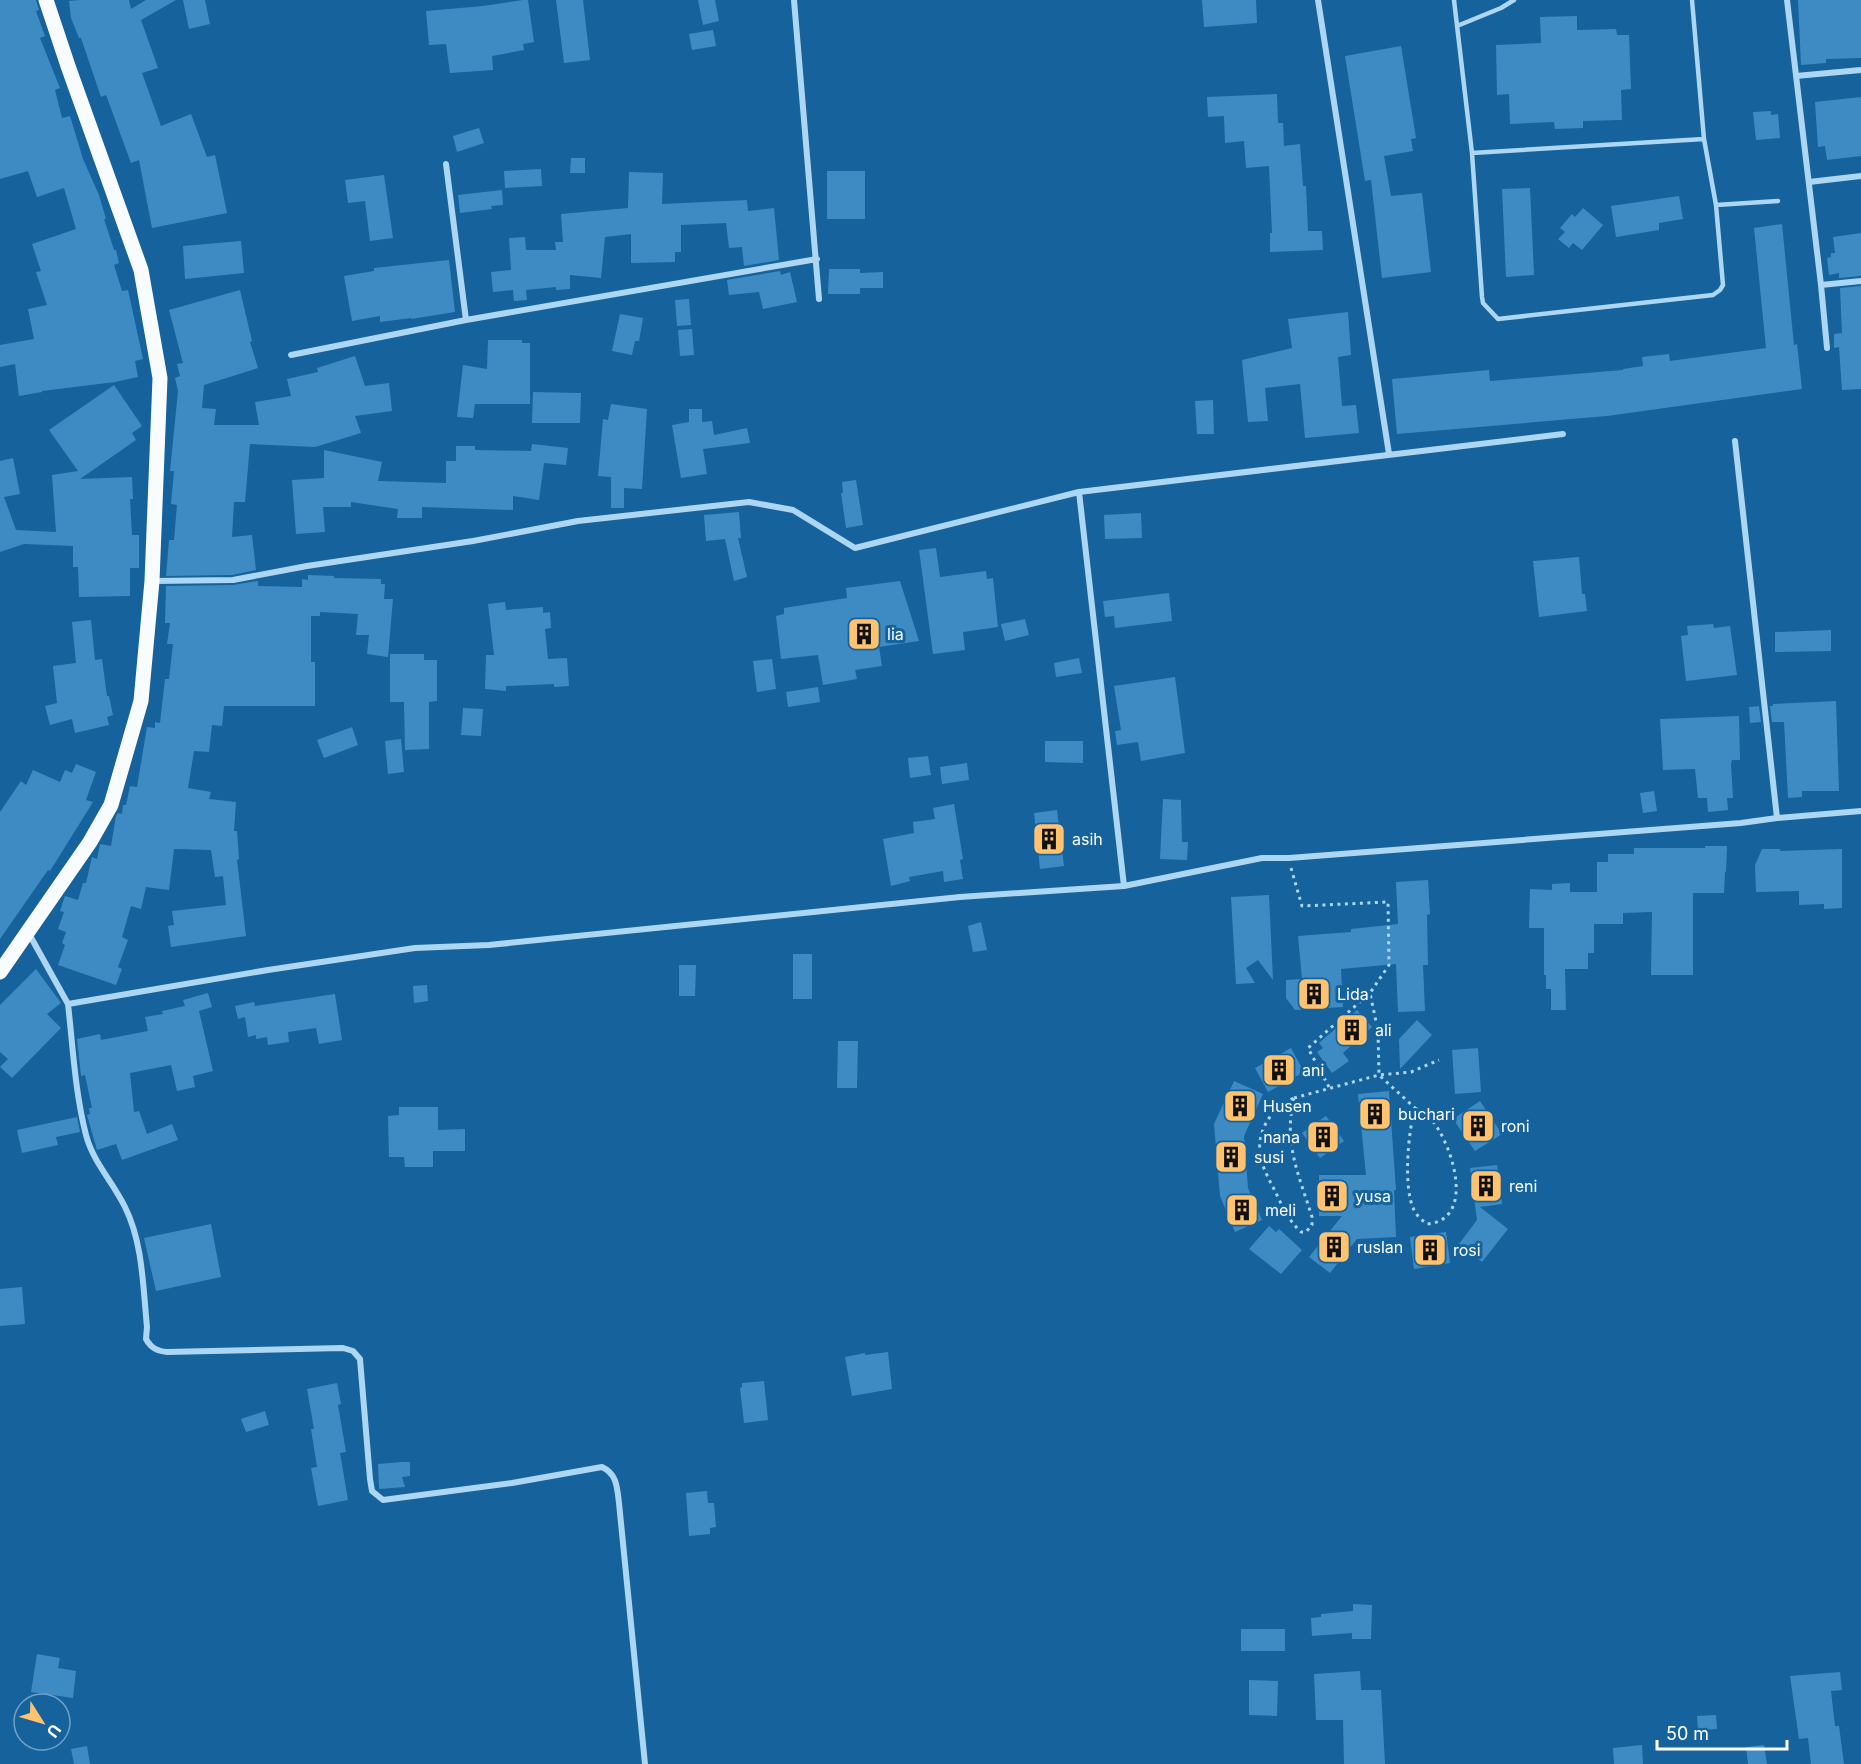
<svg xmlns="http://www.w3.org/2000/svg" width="1861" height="1764" font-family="Inter,sans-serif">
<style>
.building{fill:#3e8bc4}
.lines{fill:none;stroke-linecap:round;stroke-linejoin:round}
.path{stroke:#add6f3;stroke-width:3;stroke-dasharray:3 4.5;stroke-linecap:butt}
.lane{stroke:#add6f3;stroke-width:4.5}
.street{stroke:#add6f3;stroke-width:6}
.primary{stroke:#f9fcff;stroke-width:15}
.labels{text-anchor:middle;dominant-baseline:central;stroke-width:6;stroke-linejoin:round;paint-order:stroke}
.poi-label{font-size:16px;fill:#fff;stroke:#15629d;text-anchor:start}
</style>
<rect width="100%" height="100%" fill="#15629d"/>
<path class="building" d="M0,0H36L39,10L36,11L45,36L40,38L60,88L55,90L62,118L70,116L83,159L99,195L106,219H104L114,250H116L119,263L114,265L122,291L128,290L143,359L135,361L138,377L115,382L42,391V392L19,396L15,364L0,367V345L34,339L28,309L47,305L36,272L41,271L32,244L76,229L64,188L37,197L28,171L0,179Z
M79,0H129L131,9L146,0H176L141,20L158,68L142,73L161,126L191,114L207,157L215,155L227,213L152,228L139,160L131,163L106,95L101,97L81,38H79L71,18L69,1Z
M183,0H205L210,24L189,29Z
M523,0H528L534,42L523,44L524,50L492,56L493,70L450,73L446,44L429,45L426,11L483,6Z
M556,0H583L590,60L564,63Z
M698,0H715L719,21L703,25Z
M1202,0H1256L1257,23L1204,27Z
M1798,0H1861V58L1826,59V63L1801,65Z
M1577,16V30L1616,29L1617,35H1629L1631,89L1621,90L1622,120L1583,121V128L1555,129L1554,122L1510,124L1509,94L1497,95L1496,45L1541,43L1540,17Z
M713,30L716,46L692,50L689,34Z
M1401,46L1416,138L1411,139L1413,151L1384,156L1391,196L1422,193L1431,272L1382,278L1371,180L1365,181L1345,56Z
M1277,94L1278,123H1283L1284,146L1300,144L1303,186H1306L1308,231H1322L1323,250L1270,252V233H1272L1269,166L1246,168L1244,141L1225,143L1224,116L1208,117L1207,97Z
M1861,97V156L1827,160L1825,146L1818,147L1815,102Z
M1771,111V115L1778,114L1780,138L1756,140L1753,112Z
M479,128L484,143L457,152L453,136Z
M571,158H585V173H570Z
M541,169L542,186L505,188L504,171Z
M827,171H865V219H827Z
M629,172L663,173L662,204L747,200L748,211L774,208L779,260L744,266L742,247L729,248L726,223L681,225V252H675V262L631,263V234L605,237L601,278L570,275V289L556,290V287L526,290L527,300L514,301L513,290L493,292L491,272L511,270L509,238L525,237L526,250H556L555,242H563L561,214L628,208Z
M384,175L393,238L370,241L365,201L348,203L345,180Z
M1530,188L1534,275L1506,277L1502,189Z
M502,190L503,205L491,206L492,209L460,213L458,195Z
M1679,196L1683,219L1659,223V230L1616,237L1611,206Z
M1583,208L1603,225L1582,250L1573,243L1569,248L1558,239L1565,232L1560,228L1572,214L1575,217Z
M1782,224L1794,345L1797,344L1802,389L1607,416L1397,434L1392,379L1489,370L1490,381L1623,370V369L1643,366L1642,357L1669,354L1670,361L1766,348L1754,228Z
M1861,233V276L1839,278V273L1829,275L1827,258L1831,257V253H1835L1833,237Z
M241,241L244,273L185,279L183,246Z
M449,260L455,312L411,319V318L380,322V316L352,321L344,276L374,271V268Z
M829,269H860V273L883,272V288H860V294H828Z
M780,271L781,275L790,272L797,302L763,309L759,292L729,295L727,280Z
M1861,286V389L1842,390L1839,347L1834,348V334L1842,333L1840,288Z
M240,290L252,341L250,342L258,368L204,385L202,408L216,409L214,425H259L255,402L291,396L287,379L318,372L317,368L355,356L365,386L389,383L392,411L355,416L361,433L315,447L250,444L245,502H234L232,537L252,535L256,570L232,575L166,576L169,540H174L177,505L171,504L174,471H170L178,391L175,378L180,376L177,364L183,363L169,310Z
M689,299L691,325L677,326L675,300Z
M1348,312L1351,355L1338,357L1342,406L1356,405L1359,433L1305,438L1300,384L1265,388L1268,421L1248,422L1242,360L1292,348L1288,319Z
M620,314L643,318L639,341H635L632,355L612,351Z
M692,329L694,355L680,356L678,330Z
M488,340H522V343H530V404H475L473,418L457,417L463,365L487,369Z
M114,385L142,426L132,433L136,440L80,479L132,477L133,499H130L132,535H139V568H130V596L79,597L78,567H73V546L24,544L0,552V461L13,458L20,494L4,497L16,530L56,532L52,475L78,471L49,430Z
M533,392L581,393L580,423H532Z
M1213,400L1214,434H1197L1195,401Z
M611,404L647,409L642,489L624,488V508H611V477L598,476L603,419L608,420Z
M689,409H702V422L712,421L714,435L747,428L750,443L703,449L707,474L681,478L672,425L689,422Z
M532,444L568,448L566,465L544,463L539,500L513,496V510L422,507V518H397L398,509L351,502V507H323L325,532L296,534L292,480L324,478V450L382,462L378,481L446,483V461H456V446H475V450L531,451Z
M856,480L863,525L846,528L841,493H843L842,482Z
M739,512L741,538H738L747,577L734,581L725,539L706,541L704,515Z
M1141,513L1142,538L1105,539L1104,515Z
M936,548L940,577L986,571L987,579L993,578L998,627L963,632L965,650L933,654L919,550Z
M1579,557L1582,594H1585L1587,611L1539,617L1533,561Z
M308,575L334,576V578L381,579V584H385L384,599H393L388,657L367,654L369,635H356L358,614L320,612V616H311V662H315V706H224L222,726L212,725L209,752L194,751L188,788L211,792L209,799L236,802L234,831H237L239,859L237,860L246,936L171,947L168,926L174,925L172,911L226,905L223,876L215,877L211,850L174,849L169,890L146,887L141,909L131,906L122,937L128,940L118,967L122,969L116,985L58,965L65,945L62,943L66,932L58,929L64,912L60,911L65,896L78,900L83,883H86L92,857L97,859L100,844L111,846L116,816L118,813L122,814L123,805H126L130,786L137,787L147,727L155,728V722L160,723L165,679H169L173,644H167L170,623H165L166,586L233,585L258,581V586L302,587V579L308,580Z
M900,581L919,641L879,647L882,666L855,670L857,679L823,685L818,655L781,659L776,616L784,614V608L847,598L846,588Z
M1169,593L1172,621L1115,628L1114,616L1105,617L1103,601Z
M505,602L506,610L543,607V613L550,612L551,628L545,629L548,659L567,658L569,686L554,687V684L506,686V691L485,689L486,655H494L488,604Z
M1025,619L1029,635L1005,641L1001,624Z
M91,620L95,660L102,659L107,696H109L113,715L107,717L109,725L75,733L72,719L50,725L45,706L57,703L53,666L76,663L72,622Z
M1713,624L1714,628L1730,626L1737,675L1686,681L1681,636L1688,635L1687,626Z
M1831,630V651L1775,652V632Z
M390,654H424V660H437V701L429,702V749L405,750L404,702H390Z
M1079,658L1082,673L1056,677L1054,663Z
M772,659L776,689L757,692L753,661Z
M1175,677L1185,753L1141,761L1138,742L1117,745L1115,731L1121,730L1114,686Z
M818,687L820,702L788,707L786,692Z
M1836,701L1839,791H1802V797L1788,798L1784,722H1772L1770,706H1773V704Z
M1759,706L1761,722L1750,723L1749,707Z
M463,708L483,709L481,736L461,735Z
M1739,716L1740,760H1732L1731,764L1733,798H1727L1728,810L1708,812L1707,798H1698L1695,769L1663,770L1660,719Z
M352,727L358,745L324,758L317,740Z
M401,739L404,772L388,774L385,741Z
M1045,741H1083V763L1045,762Z
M928,756L931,775L910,778L908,758Z
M967,763L969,780L942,784L940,767Z
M76,764L96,772L86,800L93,802L50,871L48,870L0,939V812L21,781L26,785L33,770L60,782L65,770L72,773Z
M1654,791L1657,811L1643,813L1640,793Z
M1163,799L1181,800L1182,842H1188L1187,860L1160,859Z
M954,804L963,859L960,860L963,879L944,882L943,871L909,877L910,881L891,886L883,839L914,833L913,822L935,819L933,808Z
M1057,810L1064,866L1040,869L1034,813Z
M1705,846H1727L1726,872H1725L1724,893H1693V975H1651L1652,912L1623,913V924H1594V953H1588V969H1565L1566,1010H1551V989H1546V975H1544V928H1529L1530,889L1552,890V884L1570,883V892H1597V862H1608V854H1634V848H1705Z
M1762,849H1780V851L1842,849V908L1824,909V904L1799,905V891L1756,892L1755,865Z
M1428,880L1430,914L1427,915L1428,965H1423L1425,1011L1398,1012L1396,964L1341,969L1343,1007L1295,1010L1286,998V980L1302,979L1298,936L1351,932V929L1398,924L1396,882Z
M1269,895L1273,980L1258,960L1246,968L1255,983L1236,984L1231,897Z
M981,922L987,950L973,952L968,926Z
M793,954H812V999H793Z
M679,965H696L695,996H679Z
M36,969L61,1003L47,1014L61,1028L12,1078L0,1067L8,1059L0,1052V1005Z
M427,985L428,1001L414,1003L413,986Z
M208,993L212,1007L199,1011L213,1071L193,1076L195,1087L177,1091L171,1065L130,1073L134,1112L139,1111L147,1134L172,1124L178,1140L122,1160L116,1144L97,1150L87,1115L90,1114L89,1108H92L85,1075L81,1076L77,1039L100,1034L101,1040L148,1031L145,1017L163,1014L162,1011L185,1006L183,1000Z
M335,994L342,1040L319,1044L316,1028L288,1032L289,1042L268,1045L267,1037L256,1039V1035L248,1037L245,1017L238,1019L235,1006L254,1002L255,1006Z
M1357,1010L1372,1027L1343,1053L1349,1061L1332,1073L1317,1052L1323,1048L1319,1043Z
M1417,1020L1432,1035L1400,1069L1399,1039Z
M838,1041H858L857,1088H837Z
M1291,1048L1304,1072L1268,1092L1255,1068Z
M1478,1048L1481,1092L1455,1094L1452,1050Z
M1234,1081L1263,1094L1244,1136L1248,1188L1262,1220L1235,1232L1220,1196L1214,1124Z
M1389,1091L1396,1190H1394L1396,1237L1357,1239L1330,1273L1309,1257L1342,1216H1319V1175H1366L1358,1094Z
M1480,1101L1502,1134L1475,1151L1453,1119Z
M399,1107H438V1130L465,1129V1151H433V1167H405L404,1157H389L388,1116L399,1115Z
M1326,1116L1344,1141L1320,1158L1302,1133Z
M77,1117L80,1132L56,1137L58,1145L22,1153L17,1130Z
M1497,1165L1502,1204L1480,1207L1508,1229L1482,1262L1459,1244L1477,1220L1470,1168Z
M211,1224L221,1277L156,1291L144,1238Z
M1269,1226L1276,1232L1279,1229L1302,1250L1281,1274L1249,1249Z
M1446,1232L1450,1263L1414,1269L1410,1237Z
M22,1287L25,1324L0,1326V1289Z
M888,1352L892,1389L852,1396L845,1357L865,1353V1355Z
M764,1381L768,1420L744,1423L740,1388L742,1387V1383Z
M337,1383L341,1404L338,1405L346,1452L340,1453L348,1500L318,1506L311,1468L317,1467L311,1429H314L307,1389Z
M265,1411L269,1425L246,1432L241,1419Z
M402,1462H410V1476L402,1477L405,1487L379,1489L378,1464Z
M707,1491L708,1503H714L716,1527L710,1528V1534L689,1536L686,1493Z
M1353,1604L1372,1605L1371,1639H1352V1633L1312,1636L1311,1618L1321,1617V1614L1353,1611Z
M1241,1629H1285V1651H1241Z
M37,1654L60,1658L58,1668L76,1671L73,1698L31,1692Z
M1360,1671L1361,1690H1381L1385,1764H1344L1343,1720H1316L1314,1674Z
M1840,1672L1842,1690L1831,1691L1835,1726H1839L1844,1764H1811L1808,1738L1799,1739L1790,1676Z
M1249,1680L1278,1681L1277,1716L1249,1715Z
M1716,1715L1717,1729L1698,1730L1697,1716Z
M1642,1745L1643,1764H1614L1613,1748Z
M1764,1745L1767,1764H1748L1746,1747Z
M87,1746L90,1764H74L71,1749Z"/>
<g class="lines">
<path class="path" d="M1291,868L1302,906L1388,902L1389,965L1370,993L1378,1031L1379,1075L1415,1108
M1329,1087L1308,1048L1370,993
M1294,1098C1283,1143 1299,1175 1312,1217V1225L1306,1232H1301C1289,1221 1283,1208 1276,1193C1270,1181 1262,1168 1260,1154C1257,1130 1272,1107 1294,1098Z
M1294,1098L1379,1075L1411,1072L1439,1060
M1415,1108C1420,1112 1427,1115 1431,1119C1452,1143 1477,1220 1427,1224C1422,1220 1417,1216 1414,1210C1403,1188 1408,1132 1415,1108Z"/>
<path class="lane" d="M1454,0L1472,153L1482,297L1483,303L1498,319L1713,295L1720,290L1723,285L1716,205L1704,139L1692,0
M1457,26L1501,8L1514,0
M1472,153L1704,139
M1716,205L1778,201"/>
<path class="street" d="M794,0L819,299
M1318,0L1389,454
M1787,0L1821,285L1827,348
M1796,76L1861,70
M446,164L466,320
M1809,182L1861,176
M1821,285L1861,281
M291,355L466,320L817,259
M1735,441L1777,818
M1079,492L1124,886
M153,581L233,580L307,566L473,541L578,521L749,502L793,510L855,548L1079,492L1563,434
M28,932L68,1004L268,970L415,948L489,945L960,897L1124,886L1262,858H1289L1741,823L1777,818L1861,811
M68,1004C73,1048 75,1092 86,1135C93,1162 113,1182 125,1207C143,1243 143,1288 147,1327L146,1339C151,1348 157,1351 167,1352L343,1348L353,1351L360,1359L370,1479L372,1491L383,1500L512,1483L602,1467C617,1474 617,1487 619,1503L645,1764"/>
<path class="primary" d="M0,972L90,842L111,805L141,701L152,581L160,378L141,270L68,66L46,0"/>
</g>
<defs>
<symbol id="building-square" viewBox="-11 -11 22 22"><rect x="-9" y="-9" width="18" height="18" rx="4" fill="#ffc36f" stroke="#15629d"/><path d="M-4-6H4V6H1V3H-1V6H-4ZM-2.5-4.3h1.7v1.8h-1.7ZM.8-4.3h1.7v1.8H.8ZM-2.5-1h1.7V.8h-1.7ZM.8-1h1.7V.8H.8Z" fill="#111"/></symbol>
</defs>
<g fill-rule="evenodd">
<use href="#building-square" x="845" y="615" width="38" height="38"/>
<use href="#building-square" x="1030" y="820" width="38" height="38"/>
<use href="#building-square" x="1295" y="975" width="38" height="38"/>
<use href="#building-square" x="1333" y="1011" width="38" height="38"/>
<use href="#building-square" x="1260" y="1051" width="38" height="38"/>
<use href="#building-square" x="1221" y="1087" width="38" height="38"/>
<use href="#building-square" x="1356" y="1095" width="38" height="38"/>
<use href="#building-square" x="1459" y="1107" width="38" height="38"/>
<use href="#building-square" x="1304" y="1118" width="38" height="38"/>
<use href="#building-square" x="1212" y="1138" width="38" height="38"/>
<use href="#building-square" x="1467" y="1167" width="38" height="38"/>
<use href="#building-square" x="1313" y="1177" width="38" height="38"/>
<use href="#building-square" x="1223" y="1191" width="38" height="38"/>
<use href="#building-square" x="1315" y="1228" width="38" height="38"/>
<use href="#building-square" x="1411" y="1231" width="38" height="38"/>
</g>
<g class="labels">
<g class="poi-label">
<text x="887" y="634">lia</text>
<text x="1072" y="839">asih</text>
<text x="1337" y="994">Lida</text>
<text x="1375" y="1030">ali</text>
<text x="1302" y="1070">ani</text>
<text x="1263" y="1106">Husen</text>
<text x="1398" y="1114">buchari</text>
<text x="1501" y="1126">roni</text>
<text x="1300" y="1137" text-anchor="end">nana</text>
<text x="1254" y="1157">susi</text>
<text x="1509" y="1186">reni</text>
<text x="1355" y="1196">yusa</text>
<text x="1265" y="1210">meli</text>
<text x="1357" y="1247">ruslan</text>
<text x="1453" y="1250">rosi</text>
</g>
</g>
<g transform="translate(42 1722) rotate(127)"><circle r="28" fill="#15629d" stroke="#73a1c4" stroke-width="1.5"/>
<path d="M0-4.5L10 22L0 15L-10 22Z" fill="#ffc36f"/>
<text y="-9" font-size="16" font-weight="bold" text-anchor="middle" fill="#ffffff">U</text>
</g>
<path d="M1657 1740v9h130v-9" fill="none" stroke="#ffffff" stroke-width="3"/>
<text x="1666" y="1740" font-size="18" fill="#ffffff" stroke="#15629d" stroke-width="4.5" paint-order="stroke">50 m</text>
</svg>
